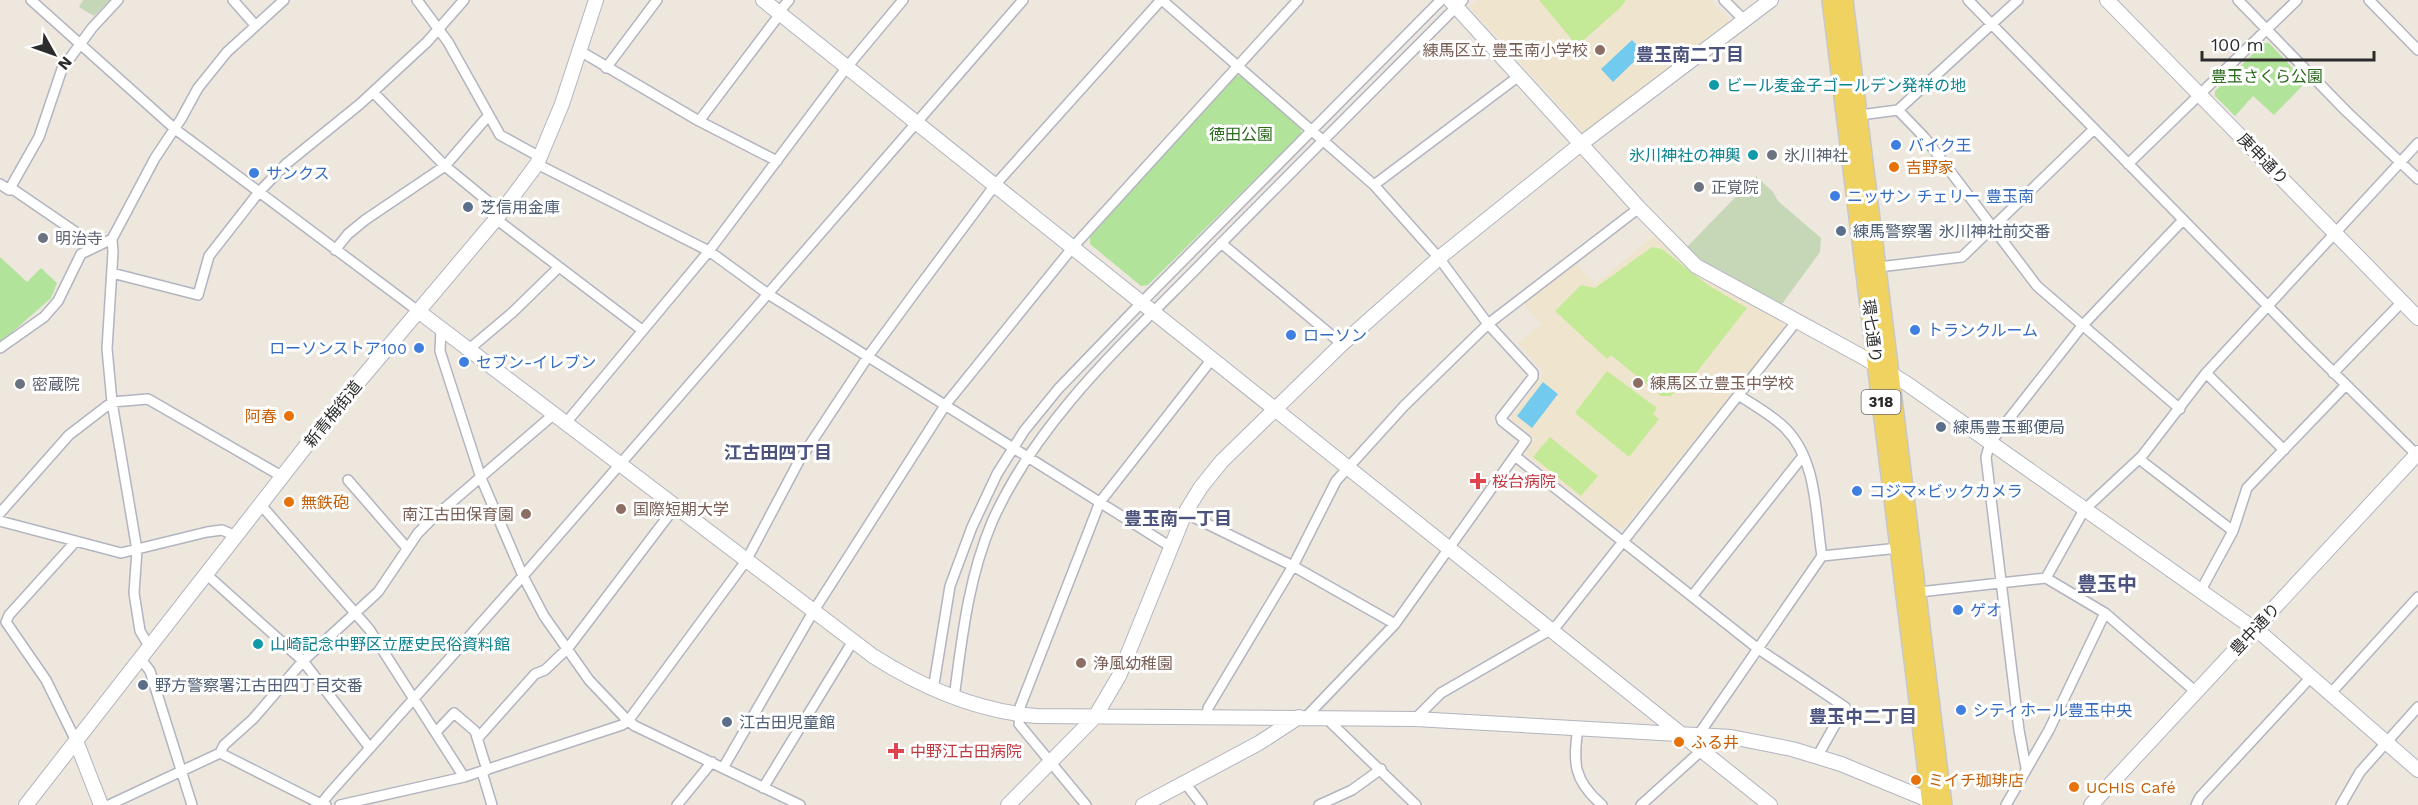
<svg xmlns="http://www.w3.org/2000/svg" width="2418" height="805" font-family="'Work Sans','Noto Sans JP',sans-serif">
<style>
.education{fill:#efe5ce}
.green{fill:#b2e39b}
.cemetery{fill:#c5d7b6}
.pitch{fill:#c5ea97}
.water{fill:#72caee}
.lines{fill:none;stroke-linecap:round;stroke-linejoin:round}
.street-casing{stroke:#b2b4bf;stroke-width:12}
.secondary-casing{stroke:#b2b4bf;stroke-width:16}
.primary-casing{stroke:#c8c8c8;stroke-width:18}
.street{stroke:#fff;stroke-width:9}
.secondary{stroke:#fff;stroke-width:14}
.primary{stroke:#f0d260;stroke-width:15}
.education-dot{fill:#8d6e63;stroke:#fff;stroke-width:2}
.culture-dot{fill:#0f9aa8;stroke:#fff;stroke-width:2}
.shop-dot{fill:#3f7fe0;stroke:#fff;stroke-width:2}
.worship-dot{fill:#6b7280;stroke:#fff;stroke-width:2}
.food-dot{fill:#e8710a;stroke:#fff;stroke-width:2}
.service-dot{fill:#5c6f8a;stroke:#fff;stroke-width:2}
.health-dot{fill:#e0444e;stroke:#fff;stroke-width:2}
.labels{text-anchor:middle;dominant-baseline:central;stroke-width:6;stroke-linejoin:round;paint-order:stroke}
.shield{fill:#fff;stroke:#6b6b6b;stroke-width:1.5}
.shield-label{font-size:15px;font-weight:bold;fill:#2c2c2c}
.education-label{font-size:16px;fill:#785e54;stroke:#fff;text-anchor:start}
.park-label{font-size:16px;fill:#296a1b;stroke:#fff}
.culture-label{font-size:16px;fill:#0d838f;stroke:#fff;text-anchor:start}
.shop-label{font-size:16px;fill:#366cbe;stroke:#fff;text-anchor:start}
.worship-label{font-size:16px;fill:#5b616d;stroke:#fff;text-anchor:start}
.street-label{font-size:16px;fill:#2c2c2c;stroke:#fff}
.food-label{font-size:16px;fill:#c56008;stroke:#fff;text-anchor:start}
.service-label{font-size:16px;fill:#4e5e75;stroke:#fff;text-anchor:start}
.health-label{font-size:16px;fill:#be3a42;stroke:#fff;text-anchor:start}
.neighbourhood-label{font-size:18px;font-weight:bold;fill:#4c537d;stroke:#fff}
.quarter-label{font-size:20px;font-weight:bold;fill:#4c537d;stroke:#fff}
</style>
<rect width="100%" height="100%" fill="#ede7de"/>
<path class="education" d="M1476,0H1710L1730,21L1585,134L1469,7Z
M1657,233L1684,263L1710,282L1782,321L1784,329L1624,528L1615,527L1527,456L1526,451L1535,438L1512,421V416L1544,373L1518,343L1541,324L1523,303L1576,263L1595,284Z"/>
<path class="green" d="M2264,43H2269L2306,82L2274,115L2253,96L2235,116L2215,96V91Z
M1236,76H1241L1301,129V134L1148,285L1141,286L1090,244V237Z
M0,257L27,282L41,268L57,283L51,298L0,343Z"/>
<path class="cemetery" d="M83,0H110L94,16L79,7Z
M1756,176L1773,192L1778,201L1821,238L1820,252L1782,304L1706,264L1687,247Z"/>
<path class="pitch" d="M1539,0H1626L1621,7L1577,46Z
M1652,247L1662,249L1708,285L1747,308L1689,382L1685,379L1671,396H1661L1611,355L1607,359L1555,311L1581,285L1595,288Z
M1607,371L1657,408L1653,414L1659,419L1629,457L1575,413Z
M1550,437L1598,476L1581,496L1533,457Z"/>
<path class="water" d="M1632,40L1644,52L1613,82L1601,69Z
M1543,382L1558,394L1532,428L1517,416Z"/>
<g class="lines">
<defs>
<path id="street" d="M31,0L175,129L418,311
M233,0L255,25
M417,0L448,42L500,135L540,157
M1162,0L1374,185L1439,258L1488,324L1533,373V377L1501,418L1502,421L1526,440L1395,624L1306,717
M1724,0L1744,20
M1968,0L2305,344L2418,456
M2238,0L2346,111L2418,179
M2369,0L2418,50
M779,12L789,0
M580,51L699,121L777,161
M606,68L657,0
M373,92L445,166L501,212
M1898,110L1925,138L2037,286L2180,409
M1860,115L1898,110L2018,0
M699,121L780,14
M537,164L709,251L768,294L1171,547
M2128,164L2297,0
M0,184L9,190H14L96,246
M1374,185L1519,76
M9,190L39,137L62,69L92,28L118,0
M496,219L642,330
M1221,243L1342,344
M335,250L348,234L365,220L445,166L488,116
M1879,267L1962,257L2094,129
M112,273L198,295L209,256L259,192L286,164L360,104L427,42L464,0
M441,329L440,351L481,478L523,576L544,616L589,680L628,721L635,726L800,805
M0,348L44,317L58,301L81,254L112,239
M468,350L513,312L558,268
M2206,373L2284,450
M2333,373L2402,302
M565,424L709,251L847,67L903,0
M1515,456L1757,648L1845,707L1817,757
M2139,459L2233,531
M348,480L407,548
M261,505L369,629L464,777
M0,513L69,435L112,402L148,399L283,477
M1185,513L1293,566L1395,624
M0,521L121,553L207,532L222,530L236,536
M76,541L9,615L6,622L46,680L76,741
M1822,556L1899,548
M206,574L303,661L370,748
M2046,578L2084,510L2142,456L2206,373L2418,143
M2201,590L2233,531L2247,488L2346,385
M1919,592L2046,578L2105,613L2196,692
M1693,595L1803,456
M149,646L140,631L134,593L137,550L112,402L107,349L113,252L112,239L155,158L181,119L198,88L227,52L284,0
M140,658L150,671L192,805
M933,690L950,586L972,527L997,474L1024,431L1059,388L1142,302L1441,0
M2331,693L2418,597
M954,698C962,638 968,579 992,522C1036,423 1120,346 1195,270C1284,179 1374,90 1463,0
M1207,716L1208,708L1293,566L1336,481L1404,406L1488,324L1639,208
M1325,717L1416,805
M1415,719L1441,693L1552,629L1558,624L1796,322
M1578,727C1573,763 1573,780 1602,805
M436,732L454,713L475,731L487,770
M1699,734L1822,556C1815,514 1818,461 1785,428C1772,415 1755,406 1740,396
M478,738L535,674L545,670L568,648L675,507
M220,753L323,805
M723,768L813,612L946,404L1073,247L1298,0
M2026,768L2019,730L1986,457L1990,443L2082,326L2183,220
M482,772L492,805
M1185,783L1202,805
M763,788L853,641
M109,805L220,753L224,745L253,719L303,661L378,592L418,533L432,519L553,415
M326,805L322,803L329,794L523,576L1023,0
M340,805L464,777L622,725L628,721L746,561L799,461L869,355L916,291L995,185L1161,0
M677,805L712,762
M1086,805L1019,724L1020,707L1100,502L1212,359
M1319,805L1352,790L1381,769
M1641,805L1702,750
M2006,805L2049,730L2105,613
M2196,805L2200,797L2311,677
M2341,805L2360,772L2418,707"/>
<path id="secondary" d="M763,0L1770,805
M1450,0L1639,208L1696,266L1861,356L1906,383L2263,635L2418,770
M2107,0L2418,318
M418,311L873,656C923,688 976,711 1036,716L1415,719L1731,737L1792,749L1841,764L1938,804
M76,741L101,805
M26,805L324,423L496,219L537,164L562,104L596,0
M1008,805L1095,717L1119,676L1185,513L1201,487L1222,461L1342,344L1439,258L1582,143L1771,0
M1143,805L1259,743L1299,717
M2091,805L2418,453"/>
<path id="primary" d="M1830,0L1930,805
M1845,0L1944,805"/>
</defs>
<use href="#street" class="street-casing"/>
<use href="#secondary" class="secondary-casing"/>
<use href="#primary" class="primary-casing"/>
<use href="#street" class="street"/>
<use href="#secondary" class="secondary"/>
<use href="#primary" class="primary"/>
</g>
<g class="education-dot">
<circle cx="1600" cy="50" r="6"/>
<circle cx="1638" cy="383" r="6"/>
<circle cx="621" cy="509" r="6"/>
<circle cx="526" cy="514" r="6"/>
<circle cx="1081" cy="663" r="6"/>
</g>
<g class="culture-dot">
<circle cx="1714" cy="85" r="6"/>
<circle cx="1753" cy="155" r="6"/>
<circle cx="258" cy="644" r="6"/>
</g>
<g class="shop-dot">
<circle cx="1896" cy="145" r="6"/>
<circle cx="254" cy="173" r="6"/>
<circle cx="1835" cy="196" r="6"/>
<circle cx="1915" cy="330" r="6"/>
<circle cx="1291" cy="335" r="6"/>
<circle cx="419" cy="348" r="6"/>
<circle cx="464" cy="362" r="6"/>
<circle cx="1857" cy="491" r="6"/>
<circle cx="1958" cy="610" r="6"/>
<circle cx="1961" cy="710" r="6"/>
</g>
<g class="worship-dot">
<circle cx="1772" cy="155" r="6"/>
<circle cx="1699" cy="187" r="6"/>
<circle cx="43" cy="238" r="6"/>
<circle cx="20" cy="384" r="6"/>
</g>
<g class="food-dot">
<circle cx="1894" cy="167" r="6"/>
<circle cx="289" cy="416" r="6"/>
<circle cx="289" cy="502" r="6"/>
<circle cx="1679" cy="742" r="6"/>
<circle cx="1916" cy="780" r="6"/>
<circle cx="2074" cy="787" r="6"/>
</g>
<g class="service-dot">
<circle cx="468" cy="207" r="6"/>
<circle cx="1841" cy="231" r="6"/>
<circle cx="1941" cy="427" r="6"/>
<circle cx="143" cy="685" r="6"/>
<circle cx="727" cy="722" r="6"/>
</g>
<g class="health-dot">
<path d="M1475 472h6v6h6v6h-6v6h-6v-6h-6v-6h6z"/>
<path d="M893 742h6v6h6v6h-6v6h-6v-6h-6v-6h6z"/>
</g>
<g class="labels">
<rect class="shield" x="1861.5" y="390" width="39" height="24" rx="4.5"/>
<g class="shield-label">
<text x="1881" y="402">318</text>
</g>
<g class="education-label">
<text x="1588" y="50" text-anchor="end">練馬区立 豊玉南小学校</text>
<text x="1650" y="383">練馬区立豊玉中学校</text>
<text x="633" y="509">国際短期大学</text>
<text x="514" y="514" text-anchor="end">南江古田保育園</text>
<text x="1093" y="663">浄風幼稚園</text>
</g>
<g class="park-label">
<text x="2267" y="76">豊玉さくら公園</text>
<text x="1241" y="134">徳田公園</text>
</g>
<g class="culture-label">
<text x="1726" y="85">ビール麦金子ゴールデン発祥の地</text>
<text x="1741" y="155" text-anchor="end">氷川神社の神輿</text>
<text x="270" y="644">山崎記念中野区立歴史民俗資料館</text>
</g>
<g class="shop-label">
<text x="1908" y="145">バイク王</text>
<text x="266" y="173">サンクス</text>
<text x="1847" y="196">ニッサン チェリー 豊玉南</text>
<text x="1927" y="330">トランクルーム</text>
<text x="1303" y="335">ローソン</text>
<text x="407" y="348" text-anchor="end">ローソンストア100</text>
<text x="476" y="362">セブン-イレブン</text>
<text x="1869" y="491">コジマ×ビックカメラ</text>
<text x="1970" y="610">ゲオ</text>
<text x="1973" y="710">シティホール豊玉中央</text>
</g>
<g class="worship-label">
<text x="1784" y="155">氷川神社</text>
<text x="1711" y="187">正覚院</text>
<text x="55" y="238">明治寺</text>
<text x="32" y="384">密蔵院</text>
</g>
<g class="street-label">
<text transform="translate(2263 159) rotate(46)">庚申通り</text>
<text transform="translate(1872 331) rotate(83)">環七通り</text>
<text transform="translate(333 414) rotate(-51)">新青梅街道</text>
<text transform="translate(2255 629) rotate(-47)">豊中通り</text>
</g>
<g class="food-label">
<text x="1906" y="167">吉野家</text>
<text x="277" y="416" text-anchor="end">阿春</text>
<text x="301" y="502">無鉄砲</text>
<text x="1691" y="742">ふる井</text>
<text x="1928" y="780">ミイチ珈琲店</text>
<text x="2086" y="787">UCHIS Café</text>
</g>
<g class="service-label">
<text x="480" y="207">芝信用金庫</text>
<text x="1853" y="231">練馬警察署 氷川神社前交番</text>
<text x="1953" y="427">練馬豊玉郵便局</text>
<text x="155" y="685">野方警察署江古田四丁目交番</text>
<text x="739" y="722">江古田児童館</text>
</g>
<g class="health-label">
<text x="1492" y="481">桜台病院</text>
<text x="910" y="751">中野江古田病院</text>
</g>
<g class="neighbourhood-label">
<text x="1690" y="54">豊玉南二丁目</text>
<text x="778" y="452">江古田四丁目</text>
<text x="1178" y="518">豊玉南一丁目</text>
<text x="1863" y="716">豊玉中二丁目</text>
</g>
<g class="quarter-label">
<text x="2107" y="584">豊玉中</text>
</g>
</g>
<g transform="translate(54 54) rotate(130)" stroke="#ffffff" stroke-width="4.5" paint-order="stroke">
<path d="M0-4.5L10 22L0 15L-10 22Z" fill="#2c2c2c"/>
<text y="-9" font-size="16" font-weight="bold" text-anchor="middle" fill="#2c2c2c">N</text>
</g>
<path d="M2202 51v9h172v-9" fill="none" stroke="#2c2c2c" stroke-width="3"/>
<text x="2211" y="51" font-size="18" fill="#2c2c2c" stroke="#ffffff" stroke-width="4.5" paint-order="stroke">100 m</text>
</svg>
